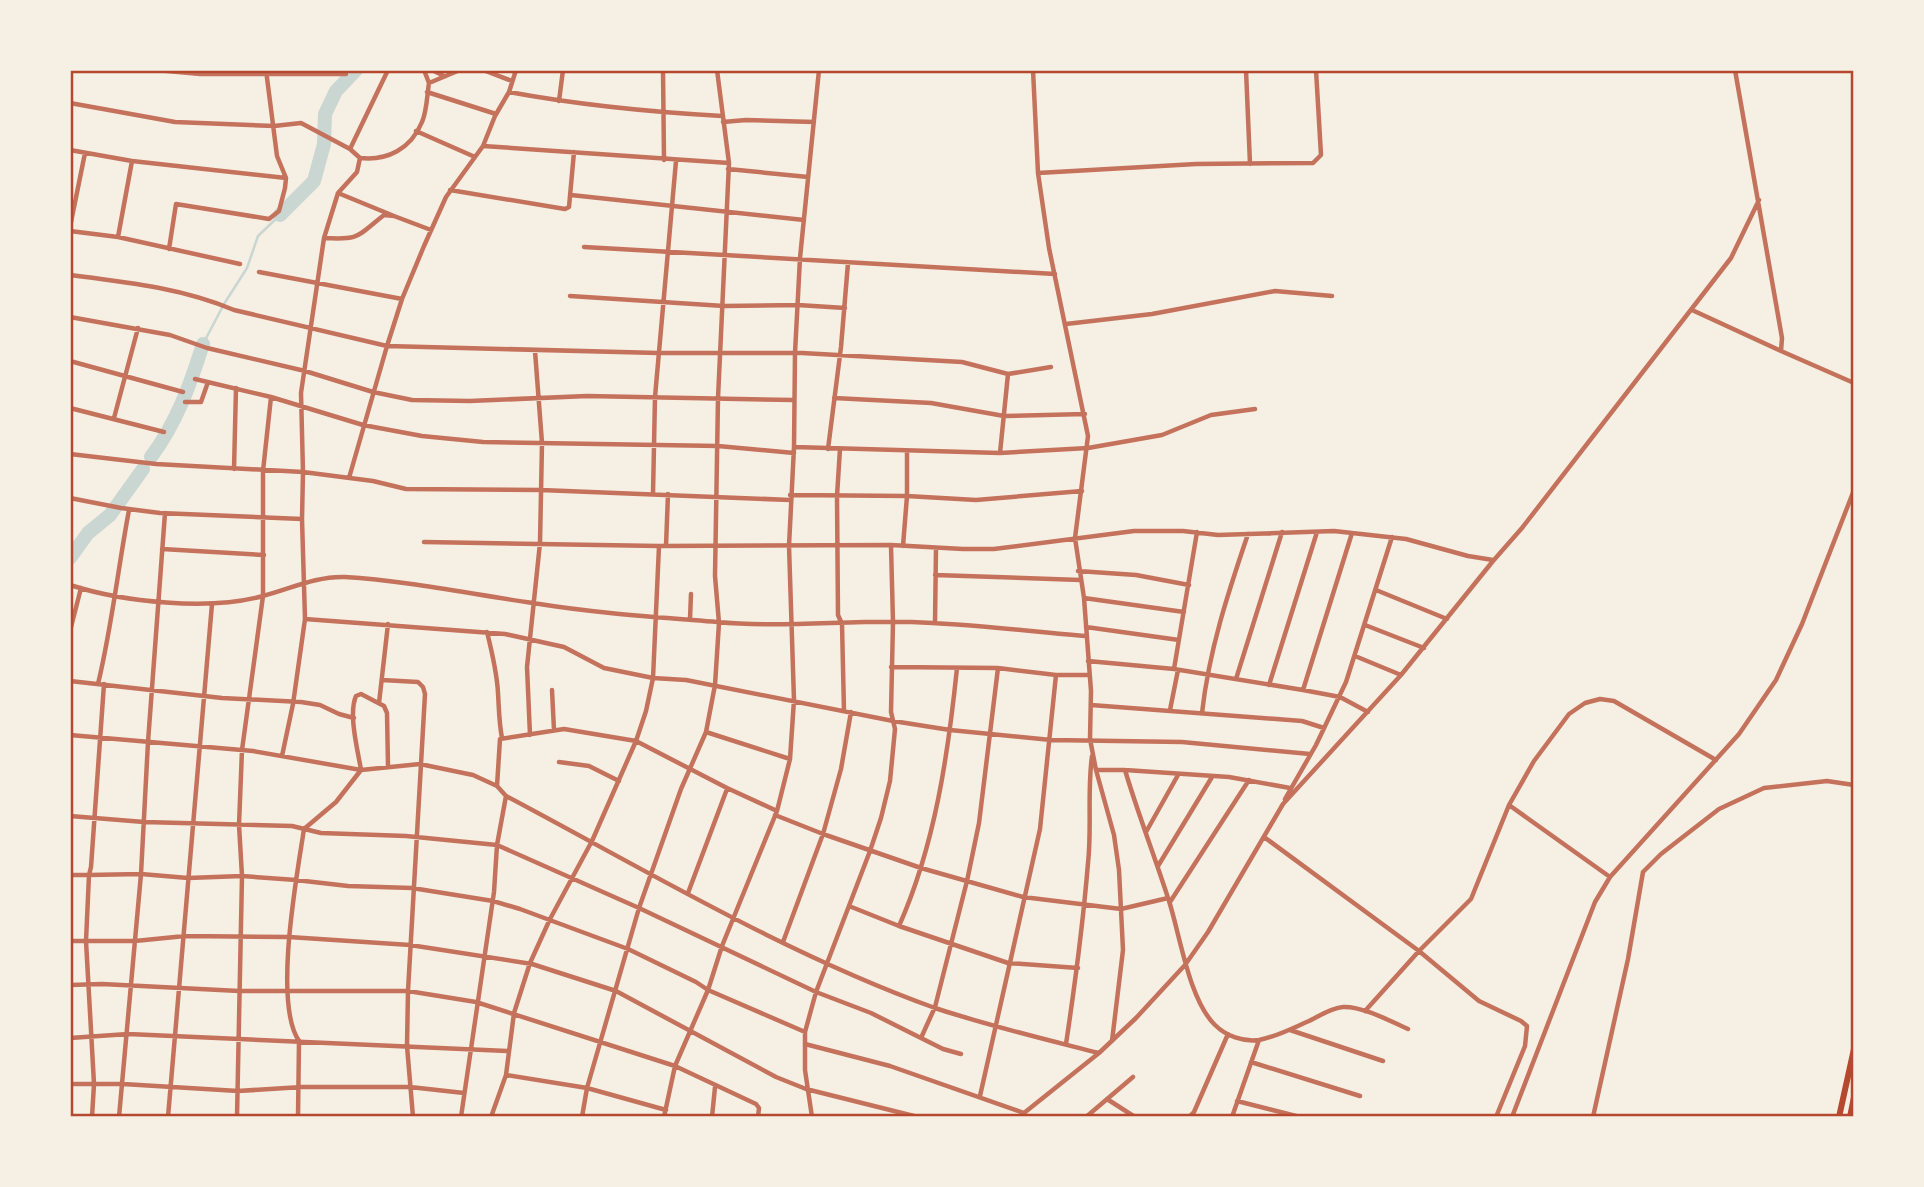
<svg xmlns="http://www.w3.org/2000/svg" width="1924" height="1187" font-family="Lato,sans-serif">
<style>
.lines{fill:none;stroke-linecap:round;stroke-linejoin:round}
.stream{stroke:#c9d6d2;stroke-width:2.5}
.river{stroke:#c9d6d2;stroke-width:14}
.minor{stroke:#c5725c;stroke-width:4.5}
.secondary{stroke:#b5482f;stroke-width:6}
.neatline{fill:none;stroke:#b5482f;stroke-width:2.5}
</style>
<rect width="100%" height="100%" fill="#f6efe4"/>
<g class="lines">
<path class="stream" d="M203,344L224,304L247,268L258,236L280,215"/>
<path class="river" d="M280,215L314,181L324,144L325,114L336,91L356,70
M151,457C177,422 190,385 203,344
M70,558L88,533L110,515L143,469"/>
<path class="minor" d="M156,70L200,74H346
M424,70L429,83L460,70
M432,70L444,76
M483,70L512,81
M663,70L664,160
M1033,70L1038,173L1049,248L1088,436L1075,538L1084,598L1091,691L1090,739L1096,770L1114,835L1119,870L1123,950L1112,1041
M1246,70L1250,164
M1735,70L1782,338L1781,351L1854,383
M427,92L496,114
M509,92C579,105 650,112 722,116
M559,101L563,70
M70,103L175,122L274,126L301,123L350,149L360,158L357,172L338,193L394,216
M723,122L746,120L814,122
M416,131L475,157
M483,146L729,163
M350,149L388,70
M70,150L132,161L286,178
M360,158C387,161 411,149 422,122C427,111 427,95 429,83
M728,169L808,177
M1038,173L1196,164L1313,163L1321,155L1316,70
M450,190L565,209L569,207L574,152
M338,193L324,238L301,393L303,472L373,481L406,489L541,490L790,500
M571,195L804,220
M70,227L85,153
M70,231L118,237L240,264
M118,237L132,161
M324,238C361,240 356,237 384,215L394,216L431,230
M584,247L1055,274
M169,249L176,204L269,219L279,211L285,188L286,178L277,156L266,70
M259,272L402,299
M70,275C126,282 182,288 234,310L387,346L658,353H802L962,362L1008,374L1051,367
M570,296L724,306L798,305L845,308
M1692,310L1781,351
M70,317L170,335L207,348L305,371L373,392L412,400L470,401L587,396L794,400
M1066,324L1152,314L1275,291L1332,296
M70,361L183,392
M195,379L271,397L363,425L422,436L483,442L718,446L794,453
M834,398L931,403L1004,416L1085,414
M185,402H201L208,382
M70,408L164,432
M114,418L138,328
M794,447L1000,453L1088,448L1162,435L1211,415L1255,409
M828,449L841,347L848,263
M840,449L837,496L838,615L842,624L844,711
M1000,453L1008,374
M70,454L156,464L303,472L302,519
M234,469L236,388
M349,478L387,346L402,299L424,246L446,197L483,146L495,116L509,92L516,70
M653,494L655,397L676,161
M790,495L907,496L976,500L1082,491
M70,498L121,508L160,513L302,519L305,619L293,704L282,756
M424,542L659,546L891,545L963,549H994L1134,531H1183L1218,535L1334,531L1406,539L1468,556L1493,560
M666,546L668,494
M903,546L907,496V451
M162,549L264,555
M1078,571L1136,575L1189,585
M935,575L1080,580
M70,585C123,602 209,611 263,596C290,589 316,576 345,577C408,581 470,594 533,603C594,613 655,617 717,622C782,628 847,620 912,622C970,624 1028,631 1086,636
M1376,590L1447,619
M1084,598L1184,612
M305,619L505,634L564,647L604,668L653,678L686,680L893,721L950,730L1051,740L1182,742L1310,754
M690,619L691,594
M935,623L936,548
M1365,625L1424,648
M1086,627L1179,640
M70,631L81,588
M487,632C492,652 497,673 498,693C499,709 499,723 502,738
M1355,656L1401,675
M1088,661L1174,669L1303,690L1340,697L1368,712
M891,667L998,668L1056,675H1089
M1174,669L1197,532
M1236,679L1282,532
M382,680L418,682L423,687L425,694L408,991L407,1046L413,1117
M70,681L222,698L301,702L320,705L339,714L354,718
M98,684C112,626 118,568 129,510
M1269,685L1317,532
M552,690L554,730
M1303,690L1352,533
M379,703L388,624
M1091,705L1302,721L1324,728
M1170,710L1178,670
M1202,713C1209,650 1228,593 1248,534
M706,732L790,759
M70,735L253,751L361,770L420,764L473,775L497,786L506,796C646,870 785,954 935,1008C989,1026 1044,1039 1099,1053
M530,735L527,667L540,543L542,443L535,351
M559,762L589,766L619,781
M1096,770H1125L1229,777L1290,788
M1125,770C1138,814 1155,857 1169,901C1180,935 1189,1000 1215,1025C1226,1036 1243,1042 1259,1040C1276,1037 1293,1028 1309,1021C1319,1016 1331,1008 1343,1007C1362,1006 1390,1021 1408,1029
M497,786L500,739L564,729L636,741L727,788L777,811
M1285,799L1316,745L1346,682L1392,537
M1509,805L1610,877
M775,815L823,834L921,868L1023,897L1121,909L1168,898
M70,816L144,822L292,826L321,833L406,836L497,845L639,908L816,992L871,1013L921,1038L935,1007L967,881L979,823L998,668
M1146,832L1178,775
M1264,837L1419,951L1479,1001L1521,1021L1527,1026L1525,1046L1496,1117
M1158,866L1212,777
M70,875H89L91,867L104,684
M688,893L727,789
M1170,902L1249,780
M849,906L899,926C935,845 948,755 957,668
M899,926L1008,963L1078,968
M70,941H135L185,936L289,937L410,945L532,964L616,991L776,1077L806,1089L918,1117
M783,942L823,834L841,769L851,712
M70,985L102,984L239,991H408L476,1002L675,1066L756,1104L759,1108L758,1117
M1365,1011L1419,951L1471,899L1509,805L1534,761L1569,714L1585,703L1600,699L1614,701L1716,760
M1290,1030L1383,1061
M70,1038L128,1034L507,1051
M921,1038L943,1049L961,1054
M805,1044L890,1066L1024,1113
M1066,1044C1075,984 1083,924 1088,863C1092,828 1087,792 1092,756
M1251,1062L1360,1096
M506,1075L587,1088L666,1110
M70,1084H123L238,1091L302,1087H410L464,1093
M980,1096L1040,829L1056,675
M1107,1099L1135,1117
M1237,1101L1300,1117
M92,1117L94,1084L86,941L89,875L141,874L188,878L242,876L296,880L348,886L412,888L493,901L520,909L628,949L696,982L708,990L805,1032
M119,1117L141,874L148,742L165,513
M168,1117L212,604
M237,1117L242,876L239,825L242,750L263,596V471L271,397
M298,1117L299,1041C273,1003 297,875 304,829L336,802L361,770C358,751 348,714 356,696L361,694L384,706L387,713L388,766
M461,1117L494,892L497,845L506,796
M491,1117L506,1075L514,1013L530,963L550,919L592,841L636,741L646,711L653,678L659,546
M582,1117L587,1088L639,908L681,789L706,732L715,685L719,623L715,576L718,398L729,163L717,70
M664,1117L675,1066L708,990L722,946L777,811L790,759L794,700L789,546L794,447L795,353L800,258L819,70
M712,1117L715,1087
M812,1117L805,1070V1032L816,992L870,851L881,818L890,781L895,729L891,712L893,622L891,546
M1019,1117L1099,1053L1136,1018L1185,965L1208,932L1283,804L1401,675L1493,561L1522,528L1731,258L1759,200
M1086,1117L1133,1077
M1189,1117L1194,1112L1228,1034
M1232,1117L1259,1040
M1512,1117L1595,902L1610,877L1739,734L1776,680L1802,624L1854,490
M1593,1117L1628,959L1643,872L1661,854L1719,809L1764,788L1827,781L1854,785"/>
<path class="secondary" d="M1839,1117L1854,1049
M1850,1117L1854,1097"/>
</g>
<rect width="1924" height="1187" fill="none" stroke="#f6efe4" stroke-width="144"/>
<rect x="72" y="72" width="1780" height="1043" class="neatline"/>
</svg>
